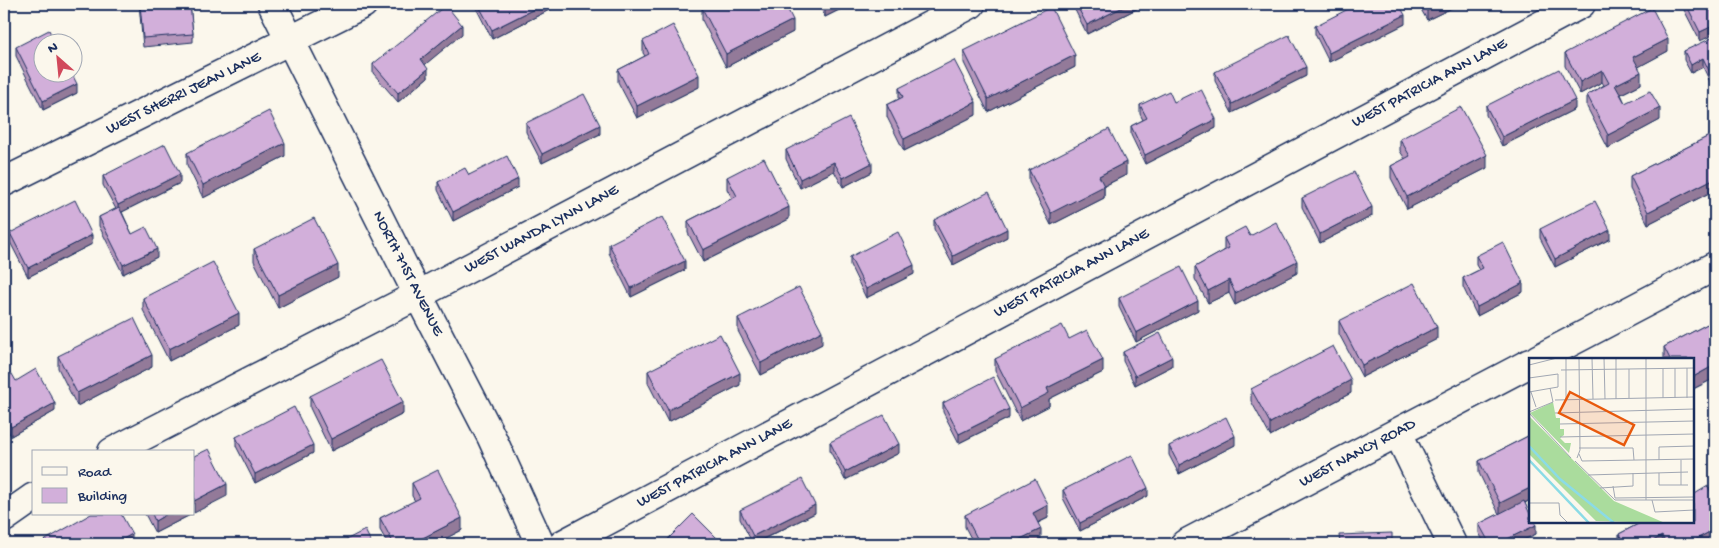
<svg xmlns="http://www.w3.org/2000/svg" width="1719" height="548" font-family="'Gochi Hand',sans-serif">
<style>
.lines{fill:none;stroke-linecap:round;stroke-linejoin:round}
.minor-casing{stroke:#1b2f5e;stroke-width:31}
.minor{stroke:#fbf7ec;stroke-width:28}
.wall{fill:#b596bb;stroke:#1b2f5e}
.shaded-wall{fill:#937a99;stroke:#1b2f5e}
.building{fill:#d2afda;stroke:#1b2f5e}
.labels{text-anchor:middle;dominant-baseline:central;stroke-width:4;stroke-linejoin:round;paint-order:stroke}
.street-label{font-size:16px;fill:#1b2f5e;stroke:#fbf7ec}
.inset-river{fill:none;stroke:#8bdbe6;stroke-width:2.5}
.inset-road{fill:none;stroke:#a1a7b3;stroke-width:1}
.view{fill:#e8590c;fill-opacity:0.15;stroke:#e8590c;stroke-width:2.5}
.inset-edge{fill:none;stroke:#1b2f5e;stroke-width:2.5}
</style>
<rect width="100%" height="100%" fill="#fbf7ec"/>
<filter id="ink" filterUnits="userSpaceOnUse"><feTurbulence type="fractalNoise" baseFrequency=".02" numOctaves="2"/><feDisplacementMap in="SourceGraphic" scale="10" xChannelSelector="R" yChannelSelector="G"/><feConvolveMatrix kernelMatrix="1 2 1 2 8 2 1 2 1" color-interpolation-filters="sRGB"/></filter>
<g filter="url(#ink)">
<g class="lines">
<defs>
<path id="minor" d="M272,4L418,295L491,436L540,544
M4,182L363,4
M1538,359L1715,266
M1398,433L1452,544
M112,452L418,295L971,4
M4,518L34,497
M563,544L1581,4
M1185,544L1530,363"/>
</defs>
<use href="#minor" class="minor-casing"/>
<use href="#minor" class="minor"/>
</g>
<path class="wall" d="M139,4H190L193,34V42L143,47Z
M474,4H559V5L492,39Z
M819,4H851L825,17Z
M1072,4H1146L1087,34Z
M1418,4H1460L1427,20Z
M1681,4H1715L1700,41Z
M702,8L793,32L726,67L702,20Z
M1405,24L1329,62L1315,34V26Z
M462,34L425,64L428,77L398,102L373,73V64Z
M1715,39V89L1714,90L1703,67L1691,73L1684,60V51Z
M643,41L699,87L637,118L618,82V70L645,56L643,53Z
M16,47L77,93L43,110L16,56Z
M964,51L1075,67L988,112L964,63Z
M1668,51L1638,67L1641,84L1621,94L1625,103L1660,120L1608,148L1587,107V95L1604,85L1602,82L1580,94L1565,66V53Z
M1215,72L1306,76L1232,113L1215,81Z
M899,88L976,115L904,151L887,117V105L899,99Z
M1174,102L1216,128L1145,164L1131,135V126L1143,120L1140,114V105Z
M1486,106L1575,109L1502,146L1486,115Z
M526,123L600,134L542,163L526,132Z
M1715,133V190L1648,224L1630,189V176Z
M1400,139L1487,168L1407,209L1391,178V166L1405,159L1400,151Z
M786,150L872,172L843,187L834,171L800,188L786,159Z
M187,153L285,156L203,198L187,165Z
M1029,170L1126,175L1104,186V198L1051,225L1029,182Z
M469,175L518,187L453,221L438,190V182Z
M103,176L180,183L122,212L132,234L157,257L123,274L99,226V217L116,209L103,185Z
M727,177L789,219L703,262L688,233V221L732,198L727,189Z
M1302,198L1372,216L1320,243L1302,207Z
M934,220L1007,237L953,265L934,229Z
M1540,229L1610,239L1555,267L1540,238Z
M10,233L92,244L28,277L10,242Z
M1250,236L1297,273L1235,305L1229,293L1208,303L1195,279V267L1224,251V238Z
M609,244L685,270L631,297L609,253Z
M254,249L338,277L278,308L254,261Z
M1476,256L1523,292L1477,316L1463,287V278L1479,270L1476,265Z
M850,257L914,274L866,298L850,265Z
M143,298L239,325L169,361L143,310Z
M1119,298L1198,310L1136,342L1119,307Z
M738,318L822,344L761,375L738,331Z
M1715,320V382L1713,379L1693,389V359H1664V347Z
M1339,321L1437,339L1362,377L1339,334Z
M1069,339L1103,372L1049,399V406L1020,421L995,371V359Z
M1123,352L1172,366L1135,385L1123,361Z
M58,356L152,367L77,406L58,368Z
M648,371L740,385L668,422L648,383Z
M4,379L55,411L11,436L4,423Z
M1251,389L1351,393L1270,436L1251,401Z
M310,396L403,414L331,451L310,408Z
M943,403L1009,418L959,443L943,412Z
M1530,435V500L1525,503L1536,534L1515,544H1485L1479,533V524L1499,514L1479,473V461Z
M236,437L313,453L255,483L236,446Z
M830,442L899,453L845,480L830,451Z
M1235,445L1179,474L1169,455V446Z
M412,483L462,530L435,544H388L380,530V518L415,501L412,496Z
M1063,490L1148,496L1080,531L1063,498Z
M740,510L815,513L754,544H753L740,519Z
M145,514H192L155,533Z
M965,515L1048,518L1038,523L1041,541L1034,544H974L965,527Z
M1642,522L1715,542L1710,544H1619V534Z"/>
<path class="shaded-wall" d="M544,4H559V5L492,39V30Z
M827,4H851L825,17V5Z
M1129,4H1146L1087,34V25Z
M1436,4H1460L1427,20V8Z
M1405,15V24L1329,62V53Z
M793,20V32L726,67V54Z
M462,25V34L421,68V59Z
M1715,25V34L1700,41V32Z
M1668,39V51L1633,70V57Z
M1075,55V67L988,112V99Z
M1703,58V67L1691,73V65Z
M1306,67V76L1232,113V104Z
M428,69V77L398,102V93Z
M1602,70V82L1580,94V82Z
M1641,72V84L1615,97V85Z
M699,75V87L637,118V106Z
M1715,80V89L1714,90V81Z
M77,84V93L43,110V101Z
M1575,100V109L1502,146V137Z
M976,102V115L904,151V139Z
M1660,108V120L1608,148V135Z
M1216,119V128L1145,164V155Z
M600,125V134L542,163V154Z
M285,143V156L203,198V185Z
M1487,155V168L1407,209V197Z
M834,162V171L800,188V179Z
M1126,162V175L1104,186V198L1051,225V213L1099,176Z
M872,163V172L843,187V178Z
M180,174V183L118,214V205Z
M1715,178V190L1648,224V212Z
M518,179V187L453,221V212Z
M789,207V219L703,262V250Z
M1372,207V216L1320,243V234Z
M1007,229V237L953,265V256Z
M1610,230V239L1555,267V259Z
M92,235V244L28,277V268Z
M157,249V257L123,274V265Z
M685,261V270L631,297V288Z
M1297,261V273L1235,305V293Z
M338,265V277L278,308V295Z
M914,265V274L866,298V289Z
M1229,280V293L1208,303V291Z
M1523,283V292L1477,316V307Z
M1198,301V310L1136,342V333Z
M239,313V325L169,361V349Z
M1437,327V339L1362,377V365Z
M822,331V344L761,375V363Z
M152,355V367L77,406V393Z
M1172,357V366L1135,385V376Z
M1103,360V372L1049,399V406L1020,421V408L1047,388Z
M1713,366V379L1693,389V377Z
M740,373V385L668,422V410Z
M1351,380V393L1270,436V423Z
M403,402V414L331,451V439Z
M55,403V411L11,436V427Z
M1009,409V418L959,443V434Z
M1235,436V445L1179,474V465Z
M899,444V453L845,480V472Z
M313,445V453L255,483V474Z
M227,484V496L194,513V501Z
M1148,488V496L1080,531V523Z
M1530,488V500L1500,516V503Z
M815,505V513L753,544V536Z
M1048,505V518L1033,525V513Z
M167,514H192L155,533V521Z
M462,518V530L435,544H411Z
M1536,525V534L1515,544H1497Z
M1041,529V541L1034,544H1010Z
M1715,529V542L1710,544H1687Z
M132,534V542L129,544H114Z
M1662,536V544H1647Z"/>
<path class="building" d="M140,4H190L193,34L143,38Z
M478,4H544L492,30Z
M709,4H785L793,20L726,54L702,8Z
M1076,4H1129L1087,25Z
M1358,4H1399L1405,15L1329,53L1315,26Z
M1425,4H1436L1427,8Z
M1686,4H1715V25L1700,32Z
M446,5L462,25L421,59L428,69L398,93L373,64Z
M1051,7L1075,55L988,99L964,51Z
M1652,8L1668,39L1633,57L1641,72L1615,85L1625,103L1650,91L1660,108L1608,135L1587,95L1609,83L1602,70L1580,82L1565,53Z
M673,25L699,75L637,106L618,70L649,54L643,41Z
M49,30L55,42H42V72H71L77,84L43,101L16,47Z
M1289,35L1306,67L1232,104L1215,72Z
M1714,37L1715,39V80L1714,81L1703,58L1691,65L1684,51Z
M954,60L976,102L904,139L887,105L903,97L899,88Z
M1559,69L1575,100L1502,137L1486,106Z
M1201,89L1216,119L1145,155L1131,126L1147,118L1140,105L1169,91L1174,102Z
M584,94L600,125L542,154L526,123Z
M1461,107L1487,155L1407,197L1391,166L1410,156L1400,139Z
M269,111L285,143L203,185L187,153Z
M849,118L872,163L843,178L834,162L800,179L786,150Z
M1109,129L1126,162L1099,176L1104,186L1051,213L1029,170Z
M1715,133V178L1648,212L1630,176Z
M165,144L180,174L118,205L103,176Z
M507,156L518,179L453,212L438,182L465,168L469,175Z
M764,158L789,207L703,250L688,221L737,196L727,177Z
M1354,172L1372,207L1320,234L1302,198Z
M989,192L1007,229L953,256L934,220Z
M75,200L92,235L28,268L10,233Z
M1595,201L1610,230L1555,259L1540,229Z
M119,207L132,234L146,227L157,249L123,265L99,217Z
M662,217L685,261L631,288L609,244Z
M314,218L338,265L278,295L254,249Z
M1276,222L1297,261L1235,293L1229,280L1208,291L1195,267L1229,248L1224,238L1245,227L1250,236Z
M898,232L914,265L866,289L850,257Z
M1503,242L1523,283L1477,307L1463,278L1483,268L1476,256Z
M213,262L239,313L169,349L143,298Z
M1181,267L1198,301L1136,333L1119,298Z
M1414,283L1437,327L1362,365L1339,321Z
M799,287L822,331L761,363L738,318Z
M134,318L152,355L77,393L58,356Z
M1715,320V370L1713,366L1693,377V359H1670L1664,347Z
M1062,325L1069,339L1087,330L1103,360L1047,388L1049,393L1020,408L995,359Z
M1160,333L1172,357L1135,376L1123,352Z
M720,334L740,373L668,410L648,371Z
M1333,346L1351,380L1270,423L1251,389Z
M381,360L403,402L331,439L310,396Z
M36,369L55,403L11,427L4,415V379L12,374L16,381Z
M993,377L1009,409L959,434L943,403Z
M294,407L313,445L255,474L236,437Z
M884,415L899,444L845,472L830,442Z
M1226,417L1235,436L1179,465L1169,446Z
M1530,435V488L1500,503L1479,461Z
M209,449L227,484L194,501V456Z
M1132,455L1148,488L1080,523L1063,490Z
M438,470L462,518L411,544H394L380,518L420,498L412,483Z
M802,479L815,505L753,536L740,510Z
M1035,479L1048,505L1033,513L1041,529L1010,544H980L965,515Z
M1708,486L1715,500V529L1687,544H1666L1662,536L1647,544H1625L1619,534L1642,522H1693V495Z
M1524,501L1530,514V522H1534L1536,525L1497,544H1490L1479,524Z
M91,514H121L132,534L114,544H43L42,542Z
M152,514H167L155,521Z
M693,514L723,544H663Z
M365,530L372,544H338Z
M1392,533V544H1340L1339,535Z"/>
</g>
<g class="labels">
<g class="street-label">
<text transform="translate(1430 84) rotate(-28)">WEST PATRICIA ANN LANE</text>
<text transform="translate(184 94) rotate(-26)">WEST SHERRI JEAN LANE</text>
<text transform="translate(542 230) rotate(-28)">WEST WANDA LYNN LANE</text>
<text transform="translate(407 274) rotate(63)">NORTH 71ST AVENUE</text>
<text transform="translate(1072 274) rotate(-28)">WEST PATRICIA ANN LANE</text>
<text transform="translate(1358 454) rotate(-28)">WEST NANCY ROAD</text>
<text transform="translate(715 464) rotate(-28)">WEST PATRICIA ANN LANE</text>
</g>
</g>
<g transform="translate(1529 358)">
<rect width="165" height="165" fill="#fbf7ec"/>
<path d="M24,44L27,60H31V71H35V77L31,80L36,85H42L40,95L1,55ZM0,58L85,143L136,165L67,163L0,96Z" fill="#aadc9d"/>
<path class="inset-river" d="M0,88L31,121L85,165M0,102L60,165"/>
<path class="inset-road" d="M37,0V41M63,0L64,41M75,0L76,41M87,0V41M117,0V142M0,7L28,0M134,10V40M32,12L165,10M0,20L29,16V29L0,34M2,34L7,49M100,40V11M146,40V10M158,40V10M26,42L165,39M0,54L24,44L21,30M0,55L42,100M26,55L165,51M31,66L165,63M31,79L165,76M50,90H104L105,102M50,96L53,103L165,101M48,100L51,92L50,0M130,102V89L165,88M46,103L86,142H165M130,115V127H159M59,117L159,114M152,127V102M84,128L86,140L165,139M71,130L104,128V115M123,142L126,154L165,152M0,145H30L31,157L39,165"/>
<path class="view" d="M41,34L105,67L95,87L30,55Z"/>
<rect width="165" height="165" class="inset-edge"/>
</g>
<rect width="1719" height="548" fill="none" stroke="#fbf7ec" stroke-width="20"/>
<rect x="10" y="10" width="1699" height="528" fill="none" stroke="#1b2f5e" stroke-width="2" filter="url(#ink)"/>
<rect x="32" y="450" width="162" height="65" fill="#fbf7ec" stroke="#a1a7b3"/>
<rect x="42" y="467" width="25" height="8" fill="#fbf7ec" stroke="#a1a7b3"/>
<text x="78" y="476" font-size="15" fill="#1b2f5e">Road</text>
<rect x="42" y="488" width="25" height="15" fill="#d2afda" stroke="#a1a7b3"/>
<text x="78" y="500" font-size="15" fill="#1b2f5e">Building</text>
<g transform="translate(58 58) rotate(333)"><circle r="24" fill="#fbf7ec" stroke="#a1a7b3"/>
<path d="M0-4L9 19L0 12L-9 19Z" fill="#d1495b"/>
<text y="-8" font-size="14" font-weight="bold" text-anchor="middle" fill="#1b2f5e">N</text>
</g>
</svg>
